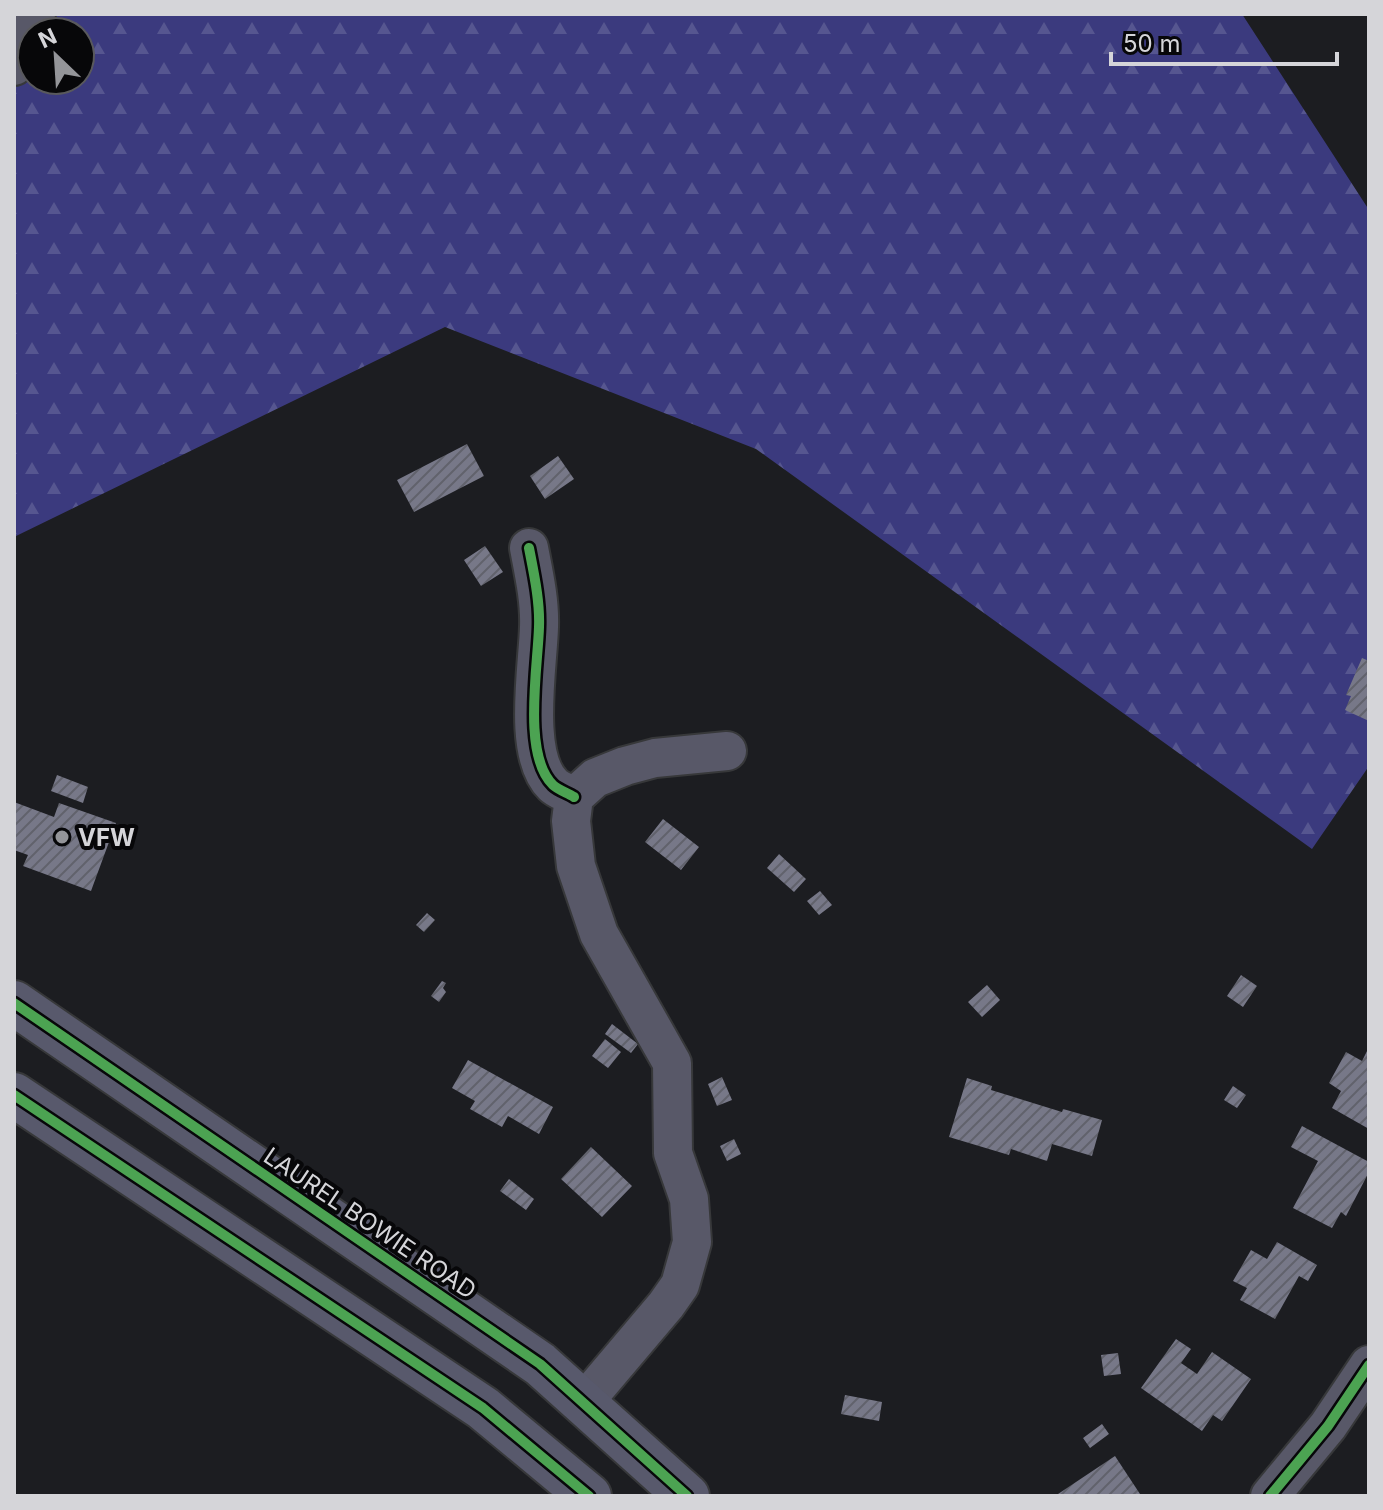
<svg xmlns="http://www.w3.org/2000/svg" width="1383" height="1510" font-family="Inter,sans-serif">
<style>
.forest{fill:url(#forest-firs);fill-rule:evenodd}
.building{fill:url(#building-hatch)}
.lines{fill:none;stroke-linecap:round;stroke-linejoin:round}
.minor-casing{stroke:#37383a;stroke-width:42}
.major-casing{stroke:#37383a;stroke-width:48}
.minor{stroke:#585868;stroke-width:38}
.major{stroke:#58596c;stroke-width:44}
.cycleway-casing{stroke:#070709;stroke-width:15}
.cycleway{stroke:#4ca352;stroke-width:10}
.poi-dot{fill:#949599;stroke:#070709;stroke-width:3}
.labels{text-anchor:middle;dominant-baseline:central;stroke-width:8;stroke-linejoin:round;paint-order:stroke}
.poi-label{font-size:24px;font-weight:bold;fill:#d5d5d9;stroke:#070709;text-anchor:start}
.street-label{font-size:24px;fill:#d5d5d9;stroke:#070709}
</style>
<defs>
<pattern id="forest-firs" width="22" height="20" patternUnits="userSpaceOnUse" patternTransform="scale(2)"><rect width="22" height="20" fill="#3b3a7e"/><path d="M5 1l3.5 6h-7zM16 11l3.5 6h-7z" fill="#565690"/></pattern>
<pattern id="building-hatch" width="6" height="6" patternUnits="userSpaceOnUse" patternTransform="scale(2)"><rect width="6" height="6" fill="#777888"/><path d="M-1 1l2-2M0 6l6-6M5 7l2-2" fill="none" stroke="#61626c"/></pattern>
</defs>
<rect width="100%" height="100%" fill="#1c1d21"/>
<path class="forest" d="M14,14H1242L1369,210V766L1312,849L756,449L445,327L14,537ZM32,32H80V80H32Z"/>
<path class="building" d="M467,444L484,476L414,512L397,480Z
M558,456L574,479L545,499L530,476Z
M485,546L503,572L481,586L464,560Z
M1362,658L1369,661V721L1345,710L1351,696L1346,695Z
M57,775L88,787L83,803L51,791Z
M14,802L54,817L59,803L116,823L91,891L23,866L28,855L14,850Z
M663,819L699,847L681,870L645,842Z
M779,854L806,879L794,892L767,868Z
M820,891L832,905L819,915L807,901Z
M427,913L435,920L424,932L416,925Z
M1241,975L1257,986L1243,1007L1227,996Z
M442,981L446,983L443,988L446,992L439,1002L431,996Z
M987,985L1000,1000L982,1017L968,1002Z
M612,1024L638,1044L631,1053L605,1034Z
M605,1039L621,1052L608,1068L592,1056Z
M1369,1047V1129L1332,1108L1341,1091L1329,1083L1346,1052L1362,1061Z
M468,1060L553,1107L539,1134L508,1116L502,1127L470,1109L475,1101L452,1088Z
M722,1077L732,1100L717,1106L708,1084Z
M967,1078L992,1086L991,1090L1062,1112L1063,1109L1102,1120L1092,1156L1052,1144L1047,1161L1011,1149L1009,1155L949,1137Z
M1233,1086L1246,1095L1237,1108L1224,1100Z
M1302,1126L1369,1162V1172L1346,1216L1341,1212L1332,1228L1293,1208L1318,1161L1291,1147Z
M734,1139L741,1154L727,1161L720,1146Z
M591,1147L632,1186L602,1217L561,1179Z
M509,1179L534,1199L526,1210L500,1191Z
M1277,1242L1317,1265L1308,1281L1299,1276L1275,1319L1240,1300L1247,1288L1233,1281L1251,1250L1267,1259Z
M1176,1339L1191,1349L1181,1363L1197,1374L1212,1352L1251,1379L1222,1421L1213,1415L1202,1431L1141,1388Z
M1118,1353L1121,1374L1104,1376L1101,1355Z
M845,1395L882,1402L879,1421L841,1414Z
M1102,1424L1109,1434L1090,1448L1083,1438Z
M1115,1456L1140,1494L1138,1496H1055Z"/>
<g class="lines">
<defs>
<path id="minor" d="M14,66L36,14
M529,548C534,574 540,601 539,627C538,666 522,755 553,785C558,790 568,793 574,797
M584,1402L666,1305L680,1285L692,1242L689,1199L673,1153L672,1063L599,934L576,866L571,821L574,797L595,778L625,766L655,758L727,751
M1270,1496L1328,1426L1369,1365"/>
<path id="major" d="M14,1003L540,1364L687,1496
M14,1095L483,1408L589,1496"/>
</defs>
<use href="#minor" class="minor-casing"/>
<use href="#major" class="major-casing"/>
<use href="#minor" class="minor"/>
<use href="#major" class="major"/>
<defs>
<path id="cycleway" d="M529,548C534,574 540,601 539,627C538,666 522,755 553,785C558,790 568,793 574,797
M14,1003L540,1364L687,1496
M14,1095L483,1408L589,1496
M1270,1496L1328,1426L1369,1365"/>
</defs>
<use href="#cycleway" class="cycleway-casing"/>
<use href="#cycleway" class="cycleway"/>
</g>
<circle class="poi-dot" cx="62" cy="837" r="8"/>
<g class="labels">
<g class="poi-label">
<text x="78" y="837">VFW</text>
</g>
<g class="street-label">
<text transform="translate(370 1223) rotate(34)">LAUREL BOWIE ROAD</text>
</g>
</g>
<rect width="1383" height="1510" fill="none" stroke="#d5d5d9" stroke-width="32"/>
<g transform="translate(56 56) rotate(335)"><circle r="38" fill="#070709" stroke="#59595c" stroke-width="2"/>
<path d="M0-6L14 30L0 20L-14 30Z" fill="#949599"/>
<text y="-12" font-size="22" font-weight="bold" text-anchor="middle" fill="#d5d5d9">N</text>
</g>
<path d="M1111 52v12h226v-12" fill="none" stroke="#d5d5d9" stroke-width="4"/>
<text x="1123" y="52" font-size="24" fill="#d5d5d9" stroke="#070709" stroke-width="6" paint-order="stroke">50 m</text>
</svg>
